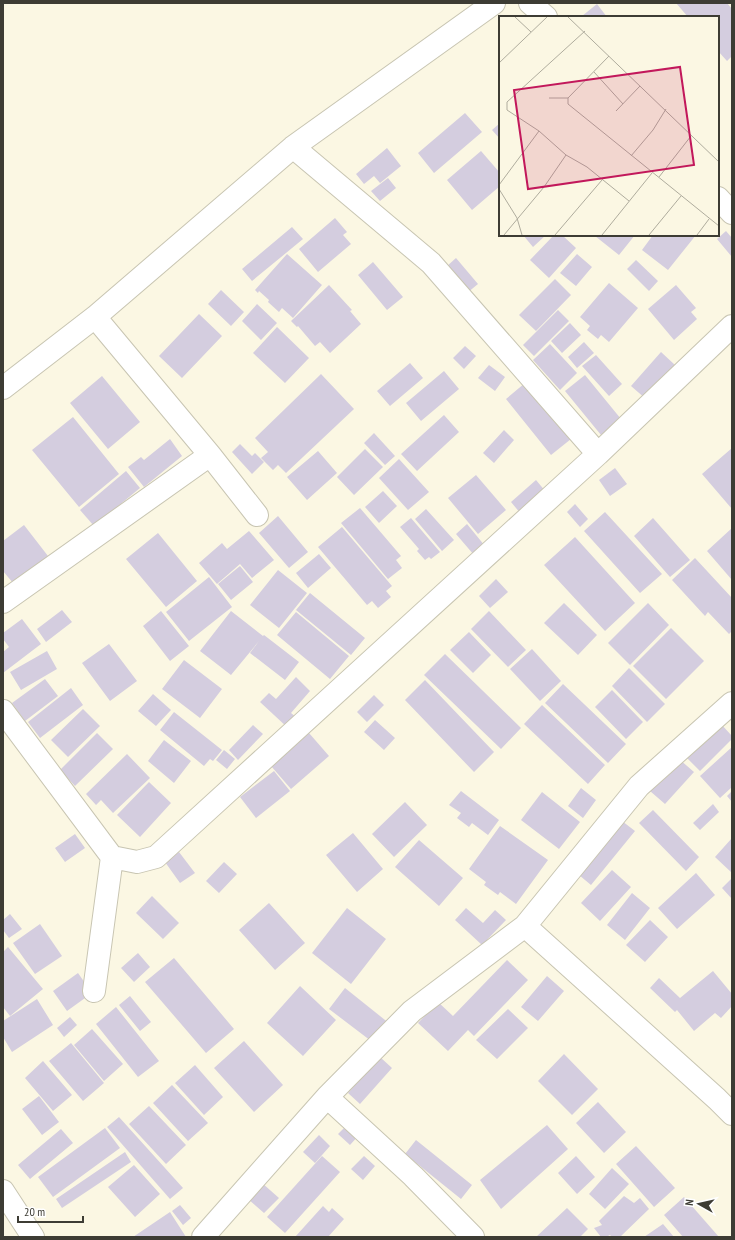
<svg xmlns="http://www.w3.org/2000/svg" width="735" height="1240" font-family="'PT Sans Narrow',sans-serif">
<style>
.building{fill:#d4cddf}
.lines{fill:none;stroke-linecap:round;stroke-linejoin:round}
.street-casing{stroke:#c8c5b2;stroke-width:24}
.street{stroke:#fff;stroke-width:22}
.inset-road{fill:none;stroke:#afac9d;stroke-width:1}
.view{fill:#c2185b;fill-opacity:0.15;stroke:#c2185b;stroke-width:2}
.inset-edge{fill:none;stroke:#3d3c34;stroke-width:2}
</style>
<rect width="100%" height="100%" fill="#fbf7e3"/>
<path class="building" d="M676,3H727L732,9V56L727,61L718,51V17H688Z
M597,4L607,17H583L582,16Z
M465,113L482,132L434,173L418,153Z
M500,123V139L492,130Z
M387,148L401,166L380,183L374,176L364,184L356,174Z
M481,151L500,173V186L472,210L447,180Z
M388,178L396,188L380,201L371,191Z
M335,218L347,232L343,235L351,244L318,272L299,249Z
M292,227L303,239L252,281L242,269Z
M726,231L732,238V257L717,239Z
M523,235H546L533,247Z
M554,235H562L576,248L549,278L530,260Z
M596,235H635L619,255L595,236Z
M653,235H696L668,270L642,250Z
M287,254L322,285L293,318L282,308L279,312L268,302L269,300L259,291L258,293L255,290Z
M577,254L592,267L576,286L560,273Z
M456,258L478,284L467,293L446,267Z
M636,260L658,281L649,291L627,269Z
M373,262L403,297L387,310L358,275Z
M555,279L571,295L536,331L519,315Z
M609,283L638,308L609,342L601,335L598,339L587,330L590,326L580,317Z
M329,285L352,310L350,311L361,324L330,353L320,342L315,346L298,326L297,327L291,321Z
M676,285L696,308L691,312L697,319L674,340L648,309Z
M221,290L244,312L231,326L208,304Z
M257,304L277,323L261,340L242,321Z
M558,310L569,321L534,356L523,345Z
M199,314L222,336L182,378L159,356Z
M570,323L581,335L562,353L551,341Z
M277,327L309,358L285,383L253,353Z
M584,342L594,353L577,368L568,357Z
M550,344L577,373L560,390L533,360Z
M465,346L476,356L464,369L453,358Z
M661,352L675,365L646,399L631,386Z
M596,355L622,384L609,396L582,366Z
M410,363L423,378L390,406L377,391Z
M489,365L505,377L495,391L478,378Z
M444,371L459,389L421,421L406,403Z
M321,374L354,409L286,473L278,465L273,470L261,458L268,452L255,438Z
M585,375L621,419L601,435L565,391Z
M102,376L140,422L108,449L70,403Z
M525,383L571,439L551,455L506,399Z
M444,415L459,432L417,471L401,454Z
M73,417L119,474L79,507L32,450Z
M504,430L514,440L494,463L483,453Z
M374,433L395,456L385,465L364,443Z
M170,439L182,456L144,487L128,467L141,457L144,460Z
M240,444L252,456L255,453L264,462L252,474L232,452Z
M732,448V509L702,474Z
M365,449L383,467L354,495L337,477Z
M318,451L337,473L307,500L287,477Z
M399,459L429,492L408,510L379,478Z
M615,468L627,484L610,496L599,480Z
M126,471L140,488L94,526L80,510Z
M476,475L506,510L478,534L448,498Z
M536,480L546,492L521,514L511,502Z
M383,491L397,506L379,523L365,507Z
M575,504L588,519L580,527L567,512Z
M360,508L401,556L396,560L402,568L388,579L341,523Z
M426,509L454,540L442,551L415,519Z
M605,512L662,574L640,593L584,531Z
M278,516L308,552L289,568L259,533Z
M411,518L440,552L431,559L429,557L425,560L417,551L419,549L400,527Z
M653,518L690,560L670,577L634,536Z
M467,524L485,546L474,555L456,534Z
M24,525L48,556L13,583L3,571V541Z
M342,527L392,586L386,591L391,597L378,608L372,601L367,605L318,547Z
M732,528V580L707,551Z
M249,531L274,560L252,578L240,564L217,584L199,563L222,543L227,549Z
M158,533L197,581L166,607L126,559Z
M575,537L635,603L605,631L544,565Z
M319,554L331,568L308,588L296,573Z
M695,558L732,598V631L729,634L708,612L705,616L672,580Z
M240,566L253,582L231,600L218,584Z
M278,570L307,593L279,628L250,605Z
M209,577L232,607L189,641L166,612Z
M496,579L508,592L490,608L479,596Z
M310,593L365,638L351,655L296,610Z
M564,603L597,635L578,655L544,623Z
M648,603L669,625L630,665L608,643Z
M62,610L72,622L46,642L37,629Z
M161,611L189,646L170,661L143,626Z
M231,611L263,636L264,635L299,662L285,680L250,653L259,641L231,675L200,651Z
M489,611L526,650L508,667L471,629Z
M296,612L349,656L330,679L277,635Z
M22,619L41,644L3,673V652L9,647L3,639V633Z
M671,628L704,661L666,699L633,666Z
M469,632L491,655L473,673L450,650Z
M109,644L137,681L110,701L82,663Z
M532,649L561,681L540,701L510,669Z
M47,651L57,669L21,690L10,672Z
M445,654L521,728L501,749L424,675Z
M184,660L222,689L200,718L162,689Z
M629,668L665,704L647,722L612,686Z
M296,677L310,691L291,713L297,718L288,728L260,702L269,693L276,699Z
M45,679L58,696L25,721L12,703Z
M425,680L494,752L474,772L405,700Z
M563,684L626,744L608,763L545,703Z
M71,688L83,705L40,738L28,722Z
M612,690L643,722L626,739L595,707Z
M153,694L171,710L156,726L138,711Z
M374,695L384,705L367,722L357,712Z
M542,705L605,765L588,784L524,724Z
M83,709L100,726L68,757L51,740Z
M174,712L222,750L213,761L210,759L204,766L160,730Z
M375,720L395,738L384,750L364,732Z
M721,724L732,736V739L700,771L687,758Z
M253,725L263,734L238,760L229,750Z
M97,733L113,749L75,786L60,770Z
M309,733L329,756L291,789L271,766Z
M164,740L191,761L174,783L148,761Z
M732,747V787L720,798L700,776Z
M224,750L235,759L227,769L216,760Z
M127,754L150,778L113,813L101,800L96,805L86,794Z
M679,759L694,772L665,804L650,791Z
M274,771L290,791L256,818L240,797Z
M149,782L171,803L140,837L117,815Z
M581,788L596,800L583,818L568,806Z
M461,791L499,820L488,835L472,823L469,827L457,818L461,813L449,805Z
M732,791V802L727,796Z
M542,792L580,822L559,849L521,820Z
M405,802L427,825L394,857L372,834Z
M713,804L719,812L700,830L693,823Z
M653,810L699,857L686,871L639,823Z
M622,821L635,831L591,885L579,875Z
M500,826L548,860L516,904L500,892L498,895L484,885L486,882L469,869Z
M353,833L383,869L357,892L326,855Z
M75,834L85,848L65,862L55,848Z
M732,838V873L715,857Z
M419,840L463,878L439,906L395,867Z
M179,852L195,873L180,883L165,862Z
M224,862L237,874L219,893L206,881Z
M612,870L631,887L600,921L581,903Z
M696,873L715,895L677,929L658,908Z
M732,878V899L722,888Z
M632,893L650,908L625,940L607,925Z
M152,896L179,923L163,939L136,913Z
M269,903L305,943L275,970L239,930Z
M347,908L386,939L351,984L312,953Z
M466,908L483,923L495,910L506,920L482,945L455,920Z
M10,914L22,929L9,938L3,930V920Z
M650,920L668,937L645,962L626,945Z
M40,924L62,956L35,974L13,943Z
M8,947L43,989L10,1016L3,1007V952Z
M138,953L150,967L134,982L121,968Z
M174,958L234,1029L206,1053L145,982Z
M507,960L528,980L474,1036L468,1030L448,1051L418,1023L438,1002L453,1016Z
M713,971L732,994V1006L721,1018L715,1013L694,1031L677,1010L675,1012L650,988L659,978L680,998Z
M78,973L92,993L67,1011L53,991Z
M547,976L564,991L538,1021L521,1007Z
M300,986L336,1020L303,1056L267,1023Z
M345,988L390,1024L375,1044L329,1009Z
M130,996L151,1022L140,1031L119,1005Z
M37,999L53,1025L12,1052L3,1037V1021Z
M116,1007L159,1061L138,1077L96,1024Z
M508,1009L528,1028L497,1059L476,1040Z
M70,1017L77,1025L64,1037L57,1028Z
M92,1029L123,1064L104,1081L74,1045Z
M244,1041L283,1085L254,1112L214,1068Z
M71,1043L104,1083L83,1101L49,1061Z
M564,1054L598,1089L572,1115L538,1081Z
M380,1057L392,1068L360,1104L348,1093Z
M43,1061L72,1095L53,1111L25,1078Z
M195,1065L223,1097L204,1115L175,1083Z
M172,1085L208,1123L188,1141L153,1103Z
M39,1096L59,1122L42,1135L22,1109Z
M598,1102L626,1132L604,1153L576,1123Z
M149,1106L186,1145L166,1164L129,1124Z
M119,1117L183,1188L170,1199L107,1127Z
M347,1125L359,1135L350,1145L338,1134Z
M547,1125L568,1149L501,1209L480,1180Z
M105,1128L120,1148L53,1197L38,1177Z
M61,1129L73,1143L30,1179L18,1165Z
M319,1135L330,1146L315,1163L303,1152Z
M416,1140L472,1185L461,1199L405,1154Z
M636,1146L675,1188L654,1207L616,1164Z
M125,1152L131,1162L62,1208L56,1199Z
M322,1156L340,1172L285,1233L267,1217Z
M364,1156L375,1166L363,1180L351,1169Z
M576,1156L595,1177L577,1194L558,1173Z
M134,1165L160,1194L135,1217L108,1187Z
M612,1168L629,1184L605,1209L589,1194Z
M262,1183L279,1198L264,1213L248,1199Z
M624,1196L634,1203L640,1198L649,1209L620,1237H612L610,1235L606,1237H601L594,1228L602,1225L599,1221Z
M684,1197L719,1237H683L664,1215Z
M180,1205L191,1218L183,1225L172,1211Z
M323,1206L329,1212L332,1208L344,1219L328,1237H295Z
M567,1208L588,1229L580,1237H536Z
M170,1212L186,1237H133Z
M663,1224L674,1237H644Z"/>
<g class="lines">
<defs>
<path id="street" d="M530,3L546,17
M293,147L431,263L598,454
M718,198L732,213
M95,317L210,455L257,515
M3,388L95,317L293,147L494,3
M3,602L210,455
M3,711L112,857L137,862L156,857L598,454L732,326
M525,926L717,1099L732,1114
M94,991L112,857
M327,1097L413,1176L473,1237
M3,1191L33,1237
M203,1237L327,1097L412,1011L525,926L639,786L732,703"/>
</defs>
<use href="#street" class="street-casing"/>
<use href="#street" class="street"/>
</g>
<g transform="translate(499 16)">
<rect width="220" height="220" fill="#fbf7e3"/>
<path class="inset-road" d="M16,1L32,16M69,1L220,146M86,15L8,86V94L40,115L67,139L88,151L130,185M110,40L69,82V88L220,210M0,47L48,1M95,56L124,88M50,82H69M117,95L141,70M132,140L154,114L167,93M160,161L192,120M0,169L40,115M0,173L18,202L23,219M5,219L45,171L67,139M56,219L103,164M103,219L153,157M150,219L182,180M198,219L210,203"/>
<path class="view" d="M181,51L195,149L29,173L15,74Z"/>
<rect width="220" height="220" class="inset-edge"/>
</g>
<rect width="735" height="1240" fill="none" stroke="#3d3c34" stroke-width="8"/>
<g transform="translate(699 1204) rotate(278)" stroke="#ffffff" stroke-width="3" paint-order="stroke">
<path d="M0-3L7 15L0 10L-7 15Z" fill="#3d3c34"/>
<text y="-6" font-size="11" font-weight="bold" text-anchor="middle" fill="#3d3c34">N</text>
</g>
<path d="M18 1216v6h65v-6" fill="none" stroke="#3d3c34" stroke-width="2"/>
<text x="24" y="1216" font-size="12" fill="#3d3c34" stroke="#ffffff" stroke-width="3" paint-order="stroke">20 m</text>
</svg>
